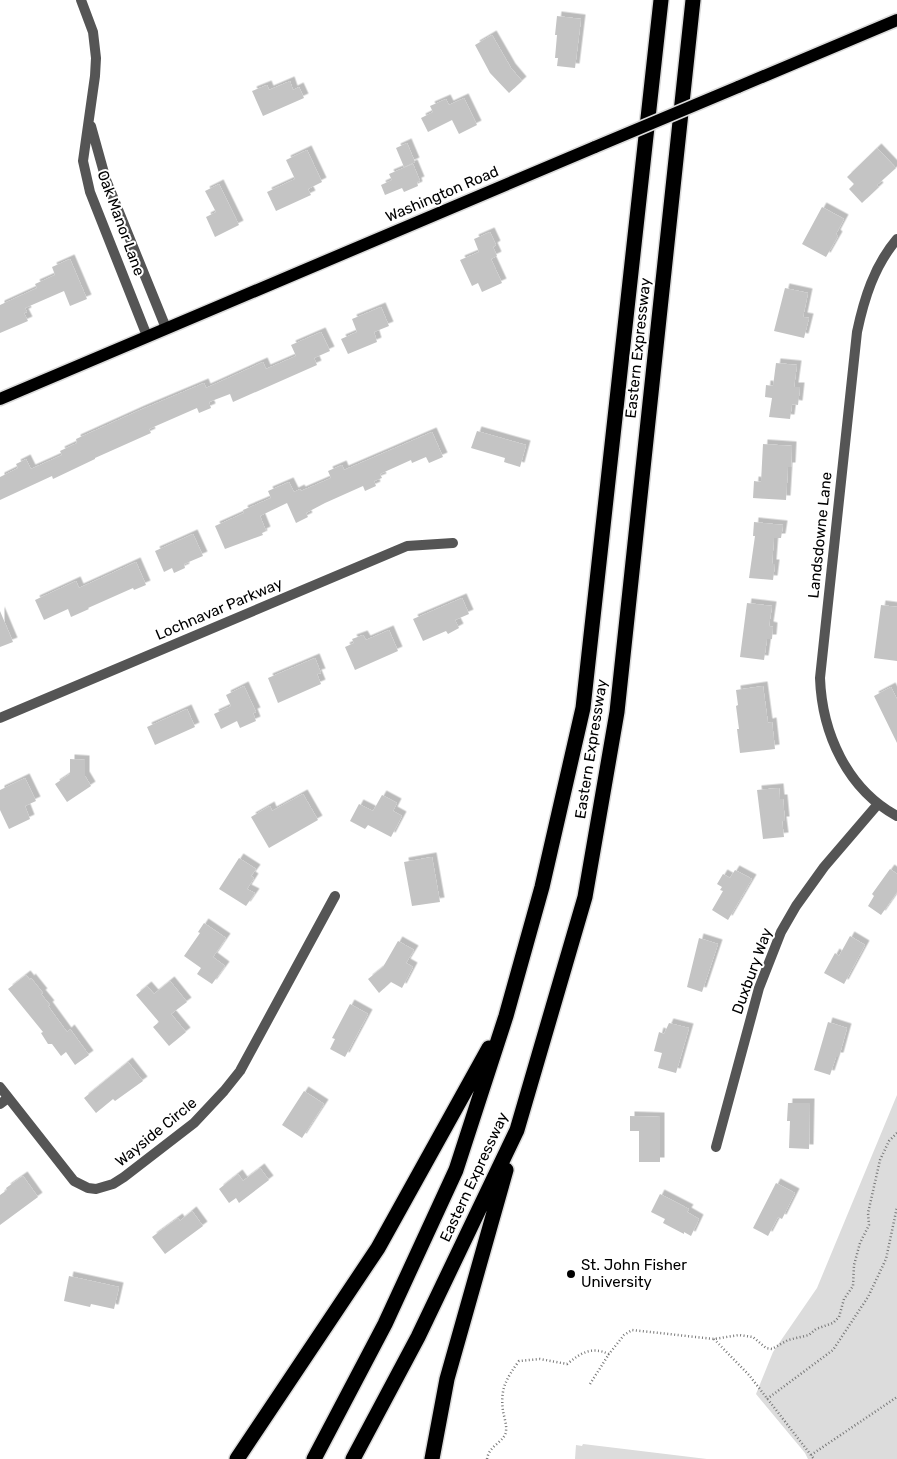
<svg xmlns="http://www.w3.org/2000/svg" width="897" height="1459" font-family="Rubik,sans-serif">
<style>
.green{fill:#dcdcdc}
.building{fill:#c4c4c4;filter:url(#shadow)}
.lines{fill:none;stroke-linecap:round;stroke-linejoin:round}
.primary-casing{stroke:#dbdbdb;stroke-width:15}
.motorway-casing{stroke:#dbdbdb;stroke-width:18}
.path{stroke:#777;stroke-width:2.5;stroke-dasharray:1 2.5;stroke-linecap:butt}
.minor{stroke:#555;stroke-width:10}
.primary{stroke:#000;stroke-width:12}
.motorway{stroke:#000;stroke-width:15}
.primary-bridge-casing{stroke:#dbdbdb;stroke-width:15;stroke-linecap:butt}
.primary-bridge{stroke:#000;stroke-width:12}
.poi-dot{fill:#000;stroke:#fff;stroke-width:2}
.labels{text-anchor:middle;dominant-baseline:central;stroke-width:4;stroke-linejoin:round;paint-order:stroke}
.street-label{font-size:15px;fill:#000;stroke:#fff}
.poi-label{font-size:15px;fill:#000;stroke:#fff;text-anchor:start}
</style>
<defs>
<filter id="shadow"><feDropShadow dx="4.5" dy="-4.5" stdDeviation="0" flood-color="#0004"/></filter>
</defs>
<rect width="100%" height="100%" fill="#fff"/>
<path class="green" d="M897,1095V1459H808L805,1453L756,1394L773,1352L817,1288Z
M583,1444L707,1459H575L576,1445L582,1446Z"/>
<path class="building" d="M557,16L581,19L575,68L557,66L558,58H555L557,35H555Z
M492,35L511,68L522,81L509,93L490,73L475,45Z
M290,81L293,90L299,87L304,98L263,116L252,91L267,85L269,90Z
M464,98L477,125L459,134L452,120L428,132L421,118L433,112L430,106L446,99L449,105Z
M407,143L415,162L404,167L396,148Z
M877,148L896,168L877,185L879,187L862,203L849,189L854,184L847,177Z
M307,150L322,182L308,189L311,195L276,211L267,192L295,179L286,160Z
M413,164L420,181L417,182L418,186L404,192L402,188L385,195L381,185L392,180L389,174Z
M219,184L239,225L215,237L206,217L216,212L205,191Z
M822,207L844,219L836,234L838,236L826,257L802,244Z
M490,232L496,245L493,247L497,256L491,259L502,283L482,292L478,283L472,286L460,260L479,252L474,239Z
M70,259L87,299L70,306L64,291L25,308L27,312L24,313L28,321L0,333V305L37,288L35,284L55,275L52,267Z
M785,288L808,293L803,317L809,318L804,338L774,331Z
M381,307L389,326L374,332L377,342L348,354L341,339L357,332L352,319Z
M321,332L330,351L314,358L317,365L233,402L230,394L209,402L211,408L199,413L197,408L149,429L151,433L95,458V459L53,479L52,476L0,500V477L18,468L16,464L26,459L31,469L62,455L60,451L77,443L76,439L140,410L204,383L206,388L263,362L266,369L296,356L291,345Z
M776,363L797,365L794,387H800L798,405L792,404L790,419L769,417L772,398L765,397L766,385L773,386Z
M477,431L526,445L520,467L504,462L505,458L471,448Z
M432,432L443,457L429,463L426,457L412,463L411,460L380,474L382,478L374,481L376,486L365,491L363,486L325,503L306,513L308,517L296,523L287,503L260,516L266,531L262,533L263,535L225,549L215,526L244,513L243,510L271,498L268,491L289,482L294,492L300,489L301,491L331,478L328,471L342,465L344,470Z
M763,444L792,446L791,467H788L786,500L753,498L754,481L761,482Z
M754,522L783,525L781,538H774L772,564H775L773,580L749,578L755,536H753Z
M193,534L203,556L184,564L185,568L174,573L172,568L164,572L155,551Z
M136,562L146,585L134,590L133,588L88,608L89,609L71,617L68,609L44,620L35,600L76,581L79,588Z
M462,598L469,614L455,620L459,628L448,634L446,631L423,641L413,619Z
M747,603L772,606L769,626L773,627L772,639H767L764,660L740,657Z
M881,605L897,607V661L874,658Z
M0,611L13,642L0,647Z
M389,630L398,651L355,670L345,647L354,643L352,639L363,635L366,640Z
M315,658L321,673L317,674L321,684L278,703L268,678Z
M244,686L256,712L253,713L256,721L240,728L237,721L221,729L214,714L231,706L226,695Z
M763,686L768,723L772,722L775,749L740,753L737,729H739L736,706L738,705L736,690Z
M891,687L897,699V743L874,696Z
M187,709L195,727L155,745L147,727Z
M70,759L85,760V776L91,786L67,802L55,784L70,774Z
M25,778L36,801L25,806L30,819L9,829L0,810V790Z
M779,788L780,799H783L785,821H782L784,837L763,839L757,790Z
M303,794L318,820L269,848L251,817L270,806L272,811Z
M382,795L397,803L393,811L402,816L391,837L368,825L365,829L350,821L359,804L373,811Z
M432,857L440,902L412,906L404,862Z
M239,858L256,869L251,876L254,878L247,889L255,893L246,906L219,889Z
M890,869L897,874V892L881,915L868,906L874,896L872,894Z
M735,870L752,879L728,920L712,910L723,891L720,890L722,887L717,884L723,874L730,878Z
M204,923L226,938L213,957L225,966L212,984L197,974L201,968L184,956L200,933L198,932Z
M850,936L865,945L844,984L824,973L835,953L839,956Z
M699,938L718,944L702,992L687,987Z
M398,941L414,950L406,963L413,967L402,988L391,982L379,993L368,979L383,967Z
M26,975L30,980L31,978L43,993L41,994L50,1005L48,1006L67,1032L70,1029L89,1055L75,1065L66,1052L61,1056L52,1044H48L41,1033L43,1032L8,989Z
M170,981L187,1002L171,1014L186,1032L169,1046L153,1027L159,1022L136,995L147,986L154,994Z
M350,1004L368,1014L345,1057L330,1049L335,1039L332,1038Z
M828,1022L847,1028L839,1057H836L830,1075L814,1070Z
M669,1023L689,1028L676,1073L658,1068L662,1053L654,1051L659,1032L664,1034Z
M128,1062L143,1081L115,1101L113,1099L96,1113L84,1098Z
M304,1091L324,1104L302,1138L282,1125Z
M788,1103H810L809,1149L789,1148L790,1121H787Z
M630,1116L660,1117V1162H639V1131H630Z
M260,1168L269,1180L239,1203L236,1198L229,1203L219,1189L238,1174L243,1181Z
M23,1176L38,1197L0,1225V1195L7,1190L6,1188Z
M776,1183L795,1193L782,1219L778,1217L768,1236L753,1228Z
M660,1194L689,1209L687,1212L699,1219L691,1236L684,1232V1234L663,1223L665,1219L651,1212Z
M192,1211L203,1226L165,1254L152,1237L178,1218L180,1221Z
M69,1276L119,1287L114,1309L91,1304L90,1307L64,1301Z"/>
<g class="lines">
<defs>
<path id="primary" d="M738,87L897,20
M0,399L595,147"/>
<path id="motorway" d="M237,1459L378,1248L489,1048
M314,1459L385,1324L456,1170L506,1016L542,887L583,708L661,0
M353,1459L418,1337L517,1130L585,897L617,712L693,0
M432,1459L447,1379L506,1170"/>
</defs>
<use href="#primary" class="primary-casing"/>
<use href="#motorway" class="motorway-casing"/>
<path class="path" d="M714,1339L749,1375L814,1459
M590,1384L609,1354
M767,1399L833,1350L868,1297L886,1259L897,1207
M811,1455L897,1397
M487,1459C489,1445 505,1442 506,1431C507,1425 504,1417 503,1411C500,1389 506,1379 519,1361L540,1359L567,1364C581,1353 591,1346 609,1354L624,1335L632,1330L714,1339L739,1335L753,1337L766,1348L772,1349L788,1340L809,1335L816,1329L833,1323L839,1317L844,1299L853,1286L854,1265L860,1243L869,1225L868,1213L880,1160L889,1141L897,1133"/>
<path class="minor" d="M81,0L93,32L96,58L95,76L83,161L90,192L147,336
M91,126L106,180L166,328
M897,239C874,266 864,299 857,332L820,678C822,733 847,789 897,816
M0,718L407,546L453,543
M0,1087L74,1181L88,1188L96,1189L113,1184L124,1177L194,1123L224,1091L240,1071L335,896
M0,1104L8,1098
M716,1147L759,988L781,932L796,906L824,867L878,804"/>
<use href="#primary" class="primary"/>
<use href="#motorway" class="motorway"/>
<defs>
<path id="primary-bridge" d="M595,147L738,87"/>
</defs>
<use href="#primary-bridge" class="primary-bridge-casing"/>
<use href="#primary-bridge" class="primary-bridge"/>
</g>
<circle class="poi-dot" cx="571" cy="1274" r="5"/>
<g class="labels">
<g class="street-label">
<text transform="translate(442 194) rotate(-23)">Washington Road</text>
<text transform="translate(121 223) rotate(70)">Oak Manor Lane</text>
<text transform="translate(638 348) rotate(-84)">Eastern Expressway</text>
<text transform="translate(820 535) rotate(-84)">Landsdowne Lane</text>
<text transform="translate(219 609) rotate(-23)">Lochnavar Parkway</text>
<text transform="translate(591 749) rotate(-81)">Eastern Expressway</text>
<text transform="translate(752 971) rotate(-70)">Duxbury Way</text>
<text transform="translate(156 1132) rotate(-39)">Wayside Circle</text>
<text transform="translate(474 1177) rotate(-65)">Eastern Expressway</text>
</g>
<g class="poi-label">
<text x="581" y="1265">St. John Fisher<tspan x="581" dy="17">University</tspan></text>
</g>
</g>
</svg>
